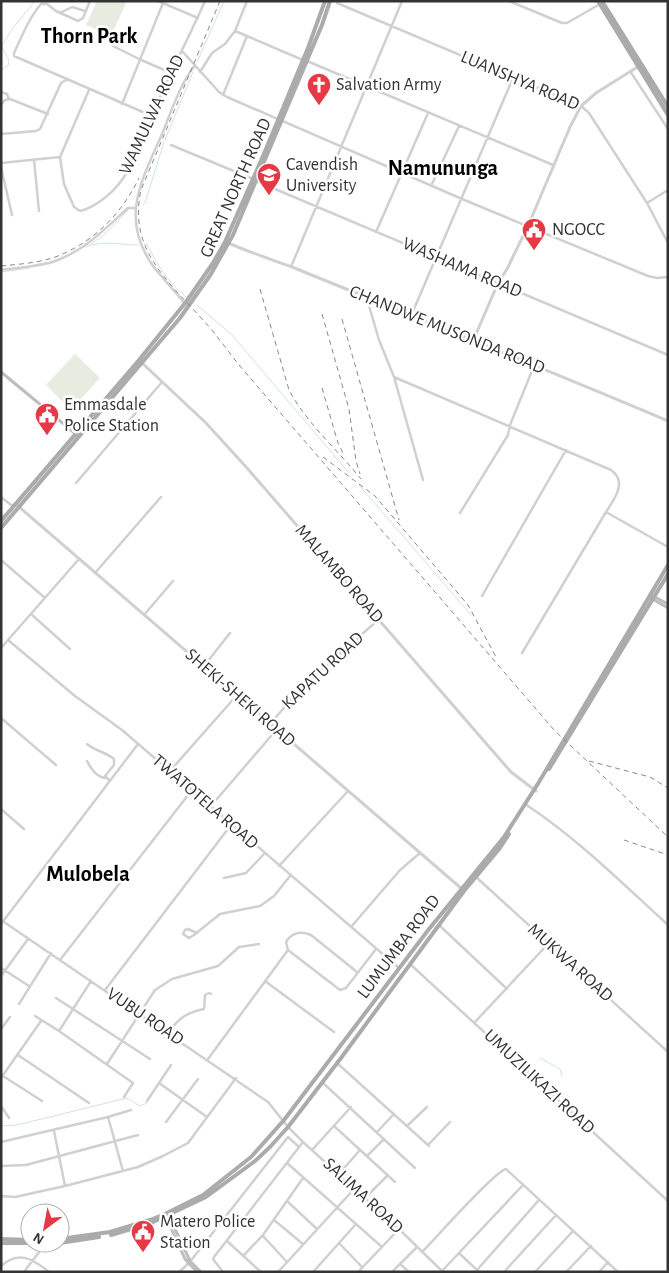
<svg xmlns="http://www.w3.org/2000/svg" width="669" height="1273" font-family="'Alegreya Sans',sans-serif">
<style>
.pitch{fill:#e6ecdf}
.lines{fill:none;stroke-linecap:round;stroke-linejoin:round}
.stream{stroke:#cfe2ee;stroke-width:1}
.minor{stroke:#d0d0d0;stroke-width:2.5}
.tertiary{stroke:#d0d0d0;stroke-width:3}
.secondary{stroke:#bdbdbd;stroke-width:3}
.primary{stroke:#ababab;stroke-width:4}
.rail{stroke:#888;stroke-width:1;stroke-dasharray:5 4;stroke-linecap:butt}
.labels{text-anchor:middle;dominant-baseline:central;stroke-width:5;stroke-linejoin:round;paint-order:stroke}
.street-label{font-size:18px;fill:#333;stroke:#fff}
.poi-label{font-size:18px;fill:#333;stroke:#fff;text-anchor:start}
.district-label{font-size:22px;font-weight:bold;fill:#000;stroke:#fff}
</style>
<rect width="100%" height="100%" fill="#fff"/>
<path class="pitch" d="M97,1H127L111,36L86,25Z
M75,354L100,378L71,410L46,385Z"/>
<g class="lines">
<path class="stream" d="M197,62L224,1
M1,70L8,66C11,56 3,54 2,45L13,28L35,1
M165,140L193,72
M143,205L145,203L164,142
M91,244L104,235L128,210
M144,244H147C157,265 168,282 186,297
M49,264C64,260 79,247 91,245C107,241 123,245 138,245
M1,272L30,268
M197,305L232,335L349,473
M359,485L471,615
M540,1058L560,1069L562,1076
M1,1126L17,1125L127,1098L140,1106L147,1103"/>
<path class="minor" d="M90,1L83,18L78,21L56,11L47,4H41C29,18 22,36 14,53V56L152,116
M158,1L198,18
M247,1L235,31L303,60
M509,1L562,23H567L600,4
M337,3L581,106L589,113L647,203L668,243
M60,13L72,7L85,11
M113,46L139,59L171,73
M182,51L219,92L227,97L462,199L648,276L657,278L668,277
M307,61L553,165
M630,71L668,129
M200,72L212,53L225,44L235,31
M89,90L60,157L64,184L74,207L80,211C93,208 109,196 118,185C138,162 148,123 161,95C175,63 191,33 205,1
M1,92L7,94L9,99
M223,95L247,36
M122,104L163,3
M1,105L5,100L10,99L48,114
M1,134L36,131L40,129L61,83L66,80
M171,145L253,179
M34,160L39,211
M1,163L60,157
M1,167L12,215
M256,181L668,355
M431,186L459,126
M647,203L668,190
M376,232L428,113
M291,267L402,1
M1,270C19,267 39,267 55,261C84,251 106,228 128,208H136
M367,299L379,340L394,377L611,470C628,482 614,499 606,512
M185,304C175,291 163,279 153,266C119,218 142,180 162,134C172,110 179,86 195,65
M411,316L513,78
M394,377L423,480
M76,483L162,382
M1,497L11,505H14
M460,513L508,435L510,425L534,366
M1,560L45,598
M95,573L161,497
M482,596L566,450
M31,614L70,649
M144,615L173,581
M8,640L75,696L122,730L399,968
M1,648L79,559
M522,653L606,512L668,547
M204,666L230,633
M1,718L56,765
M270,724L302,687L378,620
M87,744C95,751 106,752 114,759V765L105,776L109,780
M87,761C91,769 96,777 105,778
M170,771L237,695
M525,804C577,838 622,883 668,925
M211,806L277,729
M1,809L24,829
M279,866L348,791
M476,877L668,1052
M224,878L246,873L264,854
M1,920L268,1102L288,1127L303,1142L401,1231L443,1272
M1,924L138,744
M439,925L507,989
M351,927L400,870L420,853
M197,933L188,929L185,930L183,934L189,938L194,935L220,914L260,906L274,896L290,876
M60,960L192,790
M410,964L668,1201
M1,968L29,986
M357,972L311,935C301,931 292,932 286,942L288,950L340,990L346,988L376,949
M1,976L28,939
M265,981L334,1032
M105,990L231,825
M56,998L150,1059
M19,1004L51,953
M35,1016L59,1031L133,1083L124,1097
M474,1023L548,944
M1,1029L10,1017
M59,1031L91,981
M168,1032C180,1018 185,1013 204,1009L205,995L209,993L211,994
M18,1055L89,1103
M208,1059L288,950
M337,1063L429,1146
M107,1064L155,990L172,979L218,966L239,947L259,944
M3,1076L42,1101
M1,1078L41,1021
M322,1082L415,1168
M159,1083L207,1117
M147,1101L171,1065
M1,1106L9,1118
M108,1117L123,1171
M166,1122L198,1079
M334,1126L395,1182
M407,1126L427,1107
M54,1131L65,1186
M377,1132L394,1114
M1,1142L108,1117L131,1110
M428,1145L450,1122
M312,1150L351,1107
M367,1156L384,1139
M287,1163L382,1247
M1,1166L26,1165L138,1135
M339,1174L360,1150
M1,1196L15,1197L65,1186L138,1167L163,1156L188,1143L236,1078
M365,1198L388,1175
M287,1201L317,1229
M274,1220L303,1244
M263,1236L287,1262
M227,1241L261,1272
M339,1243L362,1267
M422,1252C434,1240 496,1170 506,1169L618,1272
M460,1254L479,1272
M244,1255L263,1235L303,1178
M400,1264L409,1272
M1,1266C19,1250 33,1259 49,1272
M477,1270L539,1200
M442,1271L523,1185
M24,1272L42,1248
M179,1272L189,1263L288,1137L299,1147
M223,1272L213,1259L214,1257L303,1142
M278,1272L355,1188
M313,1272L356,1224
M358,1272L399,1229
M392,1272L417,1247
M504,1272L556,1215
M535,1272L573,1231
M566,1272L591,1246
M599,1272L608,1262"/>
<path class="tertiary" d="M228,243C249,252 270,259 292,267C417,318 543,368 668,421
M473,341L498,283L507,269L528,226L570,127L581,106L596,93L639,66
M141,362L206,423L247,468L491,749L511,772L536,791
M18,506L462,889"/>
<path class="secondary" d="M1,372L77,435
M653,596L668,604
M649,597L668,608
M168,1214L190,1261L201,1272
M165,1215L185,1259L197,1272"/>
<path class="primary" d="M598,1L668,115
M602,1L668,107
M1,521L139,360L186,302L213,263L225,242L263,156L308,48L325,1
M1,528L180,318L211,274L233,235L322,25L330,1
M549,769L668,574
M111,1235L151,1223L206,1197L255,1161L270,1147L288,1127L341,1058L464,891L500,848L509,834
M1,1239L30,1240
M60,1239L110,1232L150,1220L165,1214L203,1195L251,1157L284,1120L429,929L504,837L539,782L668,565
M1,1243H59
M60,1243L99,1237"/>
<path class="rail" d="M220,1L141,190C128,249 167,280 203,320C216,334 227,350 239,365L555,731L668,837
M1,266C20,264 40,263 58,256C95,241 122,213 139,178
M260,289L289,390C307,424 337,449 361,479
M322,314L349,409L356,461L360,474
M342,319L399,520
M322,388L338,443L343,453
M323,457L375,496L468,605L496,657
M589,761L650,777L668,788
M624,840L668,855"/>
</g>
<defs>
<symbol id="church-pin" viewBox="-11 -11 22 30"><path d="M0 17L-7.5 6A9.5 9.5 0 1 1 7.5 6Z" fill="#e63946" stroke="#fff"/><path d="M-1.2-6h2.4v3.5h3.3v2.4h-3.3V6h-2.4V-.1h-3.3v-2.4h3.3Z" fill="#fff"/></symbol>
<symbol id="university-pin" viewBox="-11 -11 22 30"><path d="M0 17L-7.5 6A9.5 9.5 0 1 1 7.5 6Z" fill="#e63946" stroke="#fff"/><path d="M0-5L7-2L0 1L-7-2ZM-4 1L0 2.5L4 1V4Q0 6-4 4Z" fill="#fff"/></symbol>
<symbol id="civic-pin" viewBox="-11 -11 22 30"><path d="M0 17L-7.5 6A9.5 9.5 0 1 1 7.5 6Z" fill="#e63946" stroke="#fff"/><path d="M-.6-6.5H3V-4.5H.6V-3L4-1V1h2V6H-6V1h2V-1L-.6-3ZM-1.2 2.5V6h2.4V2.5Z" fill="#fff"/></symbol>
</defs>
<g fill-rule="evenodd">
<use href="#church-pin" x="305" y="71" width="28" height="38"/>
<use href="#university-pin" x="255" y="161" width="28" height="38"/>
<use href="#civic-pin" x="520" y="216" width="28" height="38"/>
<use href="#civic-pin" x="33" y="401" width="28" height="38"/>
<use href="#civic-pin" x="129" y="1218" width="28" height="38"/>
</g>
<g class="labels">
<g class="street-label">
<text transform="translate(520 81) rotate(23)">LUANSHYA ROAD</text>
<text transform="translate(152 115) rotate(-65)">WAMULWA ROAD</text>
<text transform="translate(236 188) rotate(-66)">GREAT NORTH ROAD</text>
<text transform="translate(462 268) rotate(23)">WASHAMA ROAD</text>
<text transform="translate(447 330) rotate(22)">CHANDWE MUSONDA ROAD</text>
<text transform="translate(339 574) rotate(49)">MALAMBO ROAD</text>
<text transform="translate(323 671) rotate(-43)">KAPATU ROAD</text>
<text transform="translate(240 698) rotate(41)">SHEKI-SHEKI ROAD</text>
<text transform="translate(205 802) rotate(41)">TWATOTELA ROAD</text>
<text transform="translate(399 947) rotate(-53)">LUMUMBA ROAD</text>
<text transform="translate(570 963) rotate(42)">MUKWA ROAD</text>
<text transform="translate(145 1017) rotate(34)">VUBU ROAD</text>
<text transform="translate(539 1082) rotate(43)">UMUZILIKAZI ROAD</text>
<text transform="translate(363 1196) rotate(43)">SALIMA ROAD</text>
</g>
<g class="poi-label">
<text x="336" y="85">Salvation Army</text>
<text x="286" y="165">Cavendish<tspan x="286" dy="21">University</tspan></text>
<text x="552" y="230">NGOCC</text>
<text x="64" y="405">Emmasdale<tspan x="64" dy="21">Police Station</tspan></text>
<text x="160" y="1222">Matero Police<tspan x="160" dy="21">Station</tspan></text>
</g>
<g class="district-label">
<text x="89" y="36">Thorn Park</text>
<text x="443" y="168">Namununga</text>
<text x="88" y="874">Mulobela</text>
</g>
</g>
<rect width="669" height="1273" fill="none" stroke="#333333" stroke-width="5"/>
<g transform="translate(45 1228) rotate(212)"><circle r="24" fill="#ffffff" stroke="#adadad"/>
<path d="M0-4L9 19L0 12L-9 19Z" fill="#e63946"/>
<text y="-8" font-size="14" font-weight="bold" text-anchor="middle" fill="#333333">N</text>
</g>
</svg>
